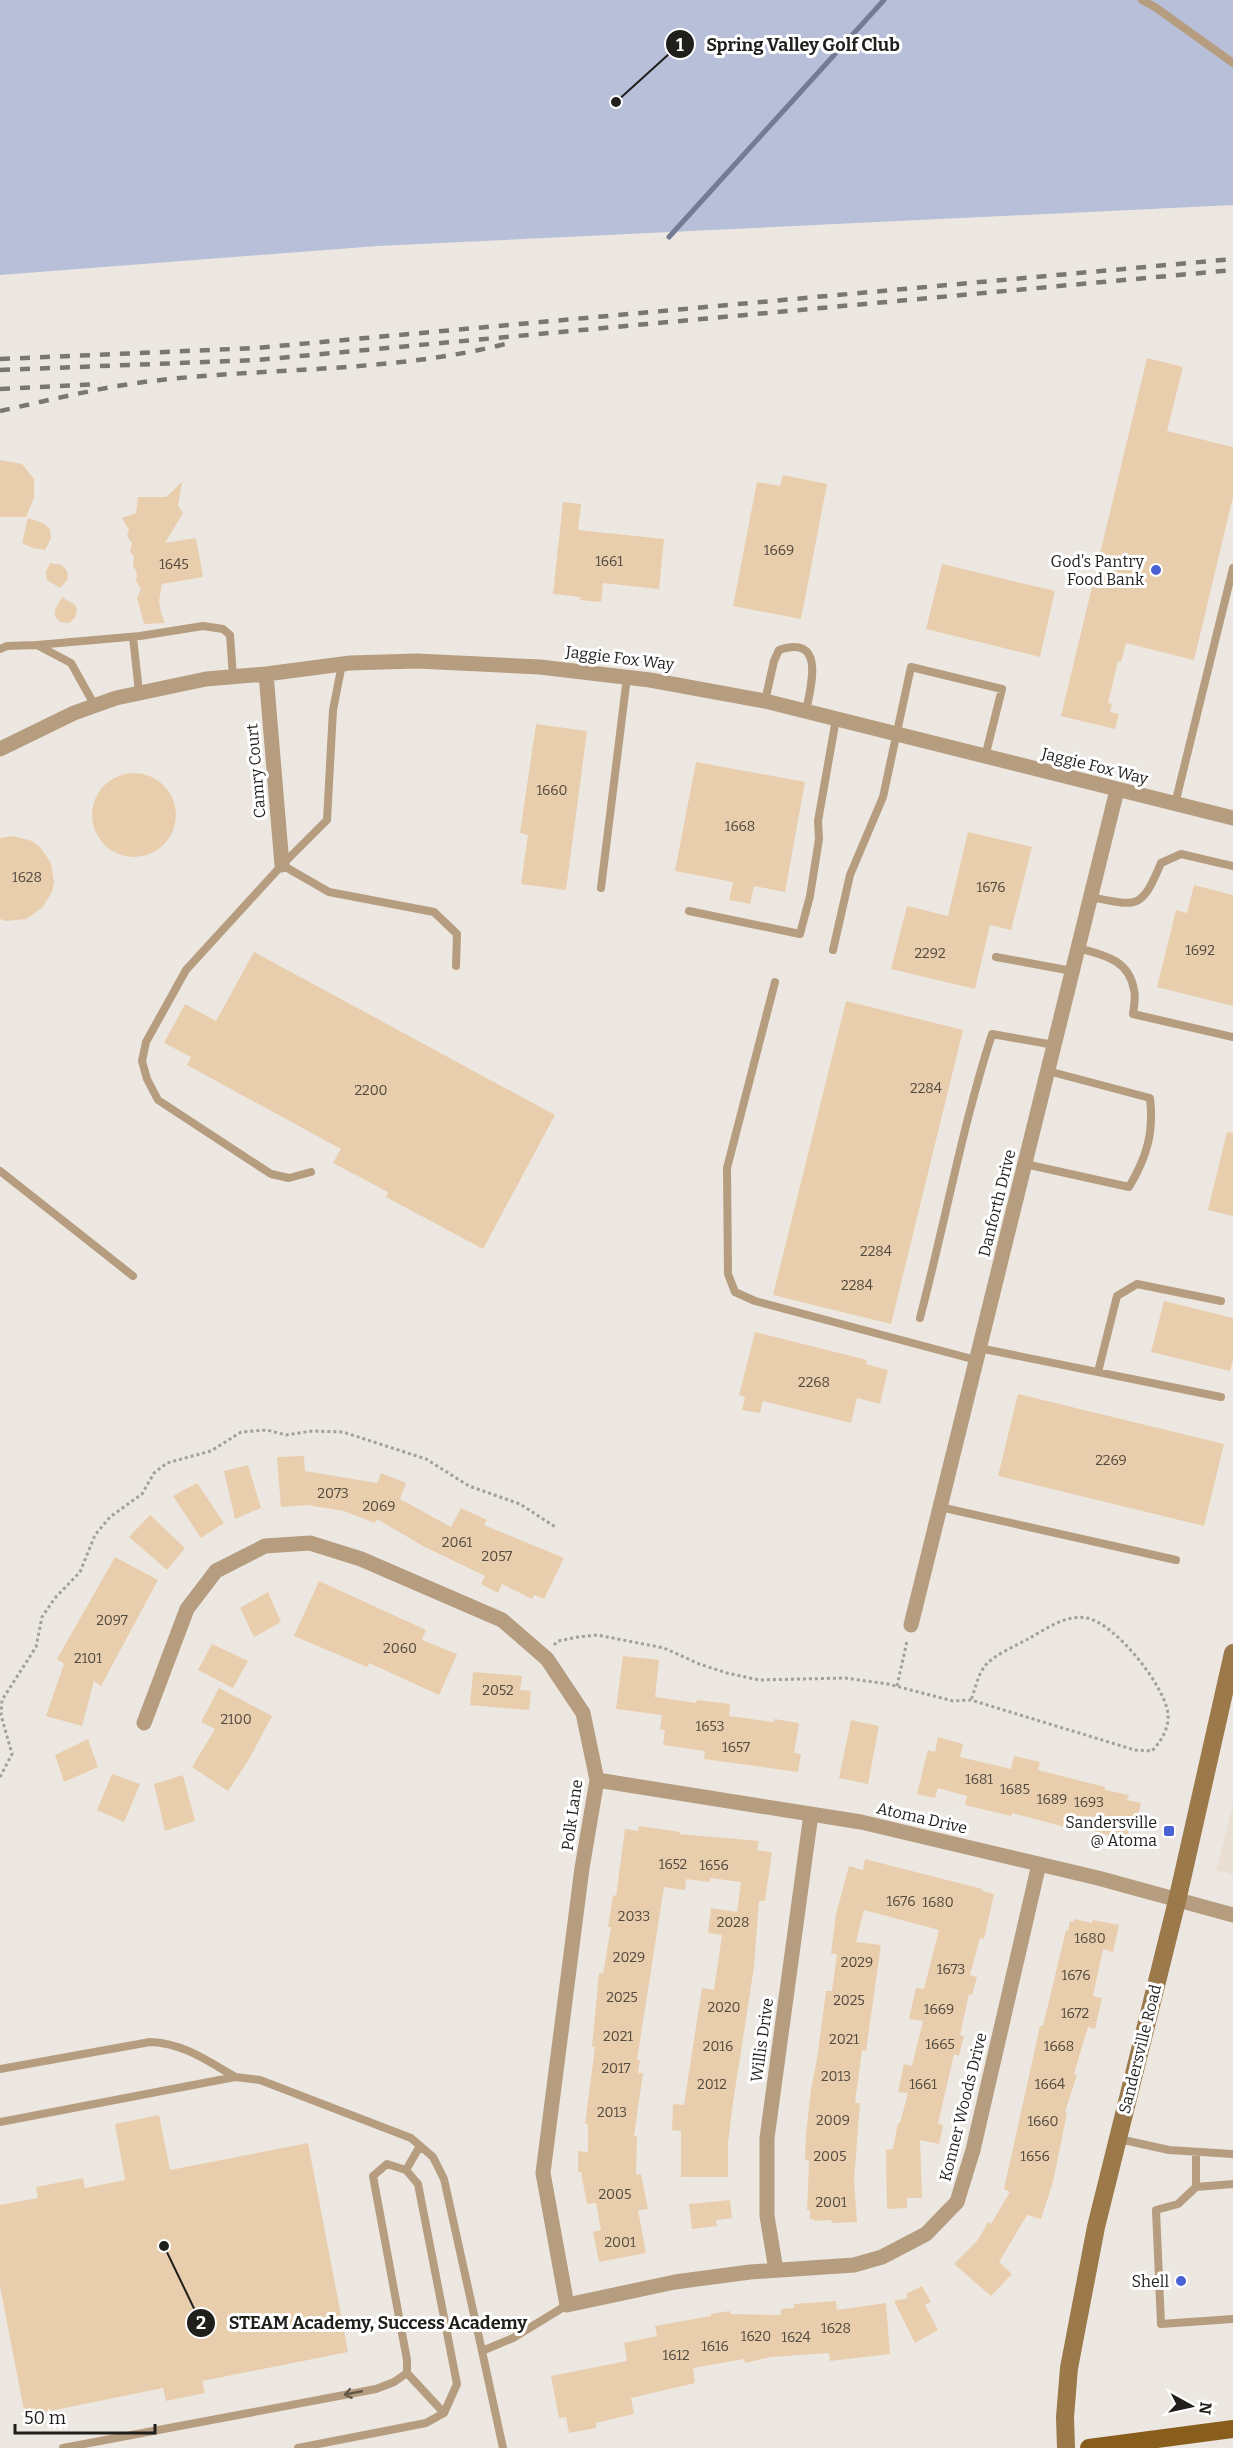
<svg xmlns="http://www.w3.org/2000/svg" width="1233" height="2448" font-family="Bitter,serif">
<style>
.built{fill:#e8ded1}
.green{fill:#b7bfd9}
.lines{fill:none;stroke-linecap:round;stroke-linejoin:round}
.stream{stroke:#747b93;stroke-width:5}
.building{fill:#e9cead}
.path{stroke:#a39f9a;stroke-width:3;stroke-dasharray:3 3;stroke-linecap:butt}
.lane{stroke:#b69d7f;stroke-width:8}
.street{stroke:#b69d7f;stroke-width:15}
.secondary{stroke:#9c794a;stroke-width:18}
.primary{stroke:#895e1d;stroke-width:18}
.rail{stroke:#7a7672;stroke-width:4.5;stroke-dasharray:10 10;stroke-linecap:butt}
.oneway{stroke:#645849}
.poi-dot{fill:#4961d5;stroke:#fff;stroke-width:2}
.labels{text-anchor:middle;dominant-baseline:central;stroke-width:6;stroke-linejoin:round;paint-order:stroke}
.number-label{font-size:14px;fill:#534b40}
.poi-label{font-size:16px;fill:#211f1c;stroke:#fff;text-anchor:end}
.street-label{font-size:16px;fill:#211f1c;stroke:#fff}
.leader{fill:none;stroke:#211f1c;stroke-width:2}
.callout-dot{fill:#211f1c;stroke:#fff;stroke-width:2}
.mark-label{font-size:18px;text-anchor:middle;font-weight:bold;fill:#fff}
.callout-label{font-size:18px;text-anchor:middle;font-weight:bold;fill:#211f1c;stroke:#fff;stroke-width:6;stroke-linejoin:round;paint-order:stroke}
</style>
<rect width="100%" height="100%" fill="#ece7e1"/>
<path class="built" d="M1233,1804V1875L1216,1870Z"/>
<path class="green" d="M0,0H1233V205L378,246L0,275Z"/>
<g class="lines">
<path class="stream" d="M669,237L884,0"/>
</g>
<path class="building" d="M1147,358L1183,367L1167,431L1233,447V497L1194,660L1126,643L1121,662L1118,661L1108,703L1112,704L1110,712L1119,714L1115,729L1061,716Z
M0,460L22,464L34,479V498L26,517H0Z
M783,475L827,484L801,619L733,606L757,482L780,486Z
M182,482L178,506L183,513L165,543L196,538L203,577L162,584L159,601L161,613L165,623L144,624L137,598L141,589L136,581L137,573L133,566L134,556L130,552L132,543L127,536L129,530L122,518L136,513L138,497H166Z
M563,502L581,504L578,530L664,539L659,589L603,583L601,602L580,600L581,597L553,594Z
M28,518L43,523L50,529L51,538L45,550L33,548L22,543Z
M50,563L62,565L67,571L68,579L60,588L47,580L46,572Z
M942,564L1055,591L1040,657L926,629Z
M62,597L75,605L77,610L75,618L69,623L60,622L55,616V610Z
M536,724L587,731L566,890L521,884L528,835L520,833Z
M696,762L805,782L785,892L754,886L750,904L729,900L733,882L675,871Z
M92 815a42 42 0 1 1 84 0a42 42 0 1 1-84 0Z
M968,832L1032,847L1011,930L990,925L975,989L891,969L907,906L948,916Z
M13,836L32,841L40,847L51,863L54,882L52,892L42,908L26,919L6,921L0,919V838Z
M1194,885L1233,895V1006L1157,987L1176,910L1187,913Z
M254,952L555,1115L483,1249L386,1197L388,1192L333,1163L341,1149L187,1065L191,1057L164,1043L185,1004L216,1021Z
M846,1001L963,1030L891,1324L773,1295Z
M1227,1132L1233,1133V1216L1208,1210Z
M1164,1301L1233,1318V1360L1230,1371L1151,1352Z
M755,1332L867,1360L866,1364L888,1370L880,1404L857,1398L851,1423L763,1401L760,1413L742,1410L745,1397L739,1395Z
M1018,1394L1224,1444L1204,1526L998,1476Z
M304,1456L305,1471L377,1483L381,1473L406,1483L400,1499L451,1527L461,1508L487,1520L484,1525L564,1558L544,1599L534,1595L532,1599L502,1584L498,1593L481,1584L485,1576L423,1546L377,1519L375,1523L344,1511L307,1505L281,1507L277,1457Z
M248,1465L261,1508L235,1519L224,1471Z
M197,1483L224,1523L201,1538L173,1496Z
M150,1515L185,1548L167,1570L129,1537Z
M115,1557L158,1580L101,1686L94,1681L82,1726L46,1716L64,1664L57,1659Z
M319,1581L426,1630L422,1640L457,1654L439,1695L369,1663L367,1667L294,1636Z
M268,1592L281,1622L254,1637L240,1608Z
M212,1644L248,1661L233,1688L198,1670Z
M623,1656L659,1660L655,1697L696,1703L697,1700L730,1704L729,1716L774,1722V1719L799,1723L794,1753L801,1754L798,1772L704,1759L705,1751L663,1745L665,1730L660,1729L662,1715L616,1709Z
M473,1672L522,1676L520,1690L531,1691L529,1710L470,1705Z
M219,1688L272,1716L248,1761L228,1791L192,1767L215,1729L201,1722Z
M851,1720L879,1726L868,1784L839,1778Z
M938,1737L963,1744L960,1757L1011,1769L1014,1756L1040,1762L1038,1770L1105,1787V1790L1129,1795L1127,1800L1141,1803L1135,1829L1129,1828L1126,1842L1108,1838V1835L1081,1828L1080,1831L1012,1813L1011,1816L965,1805L967,1796L938,1788L935,1798L917,1794L928,1750L935,1752Z
M88,1739L98,1767L64,1782L55,1755Z
M112,1774L140,1784L124,1822L97,1810Z
M183,1775L195,1821L165,1831L154,1784Z
M639,1826L680,1832L679,1834L759,1841L757,1850L772,1852L765,1901H759L754,1967L733,2103L728,2143V2177H681V2131L672,2130L673,2104L684,2105L702,1988L714,1990L722,1935L708,1933L711,1908L737,1912L741,1882L710,1878V1882L686,1879L685,1890L664,1887L637,2060H640L638,2073H643L634,2136H637L636,2175L641,2174L648,2209L638,2210L646,2253L599,2262L593,2232L601,2230L596,2203L587,2204L581,2172H578V2151L588,2152V2124H585L595,2047H592L599,1973L603,1974L611,1927H608L613,1895L616,1896L625,1829L638,1831Z
M865,1859L982,1889V1891L994,1894L984,1939L980,1938L970,1975L977,1977L972,1995L969,1994L960,2035L964,2036L959,2056L954,2054L938,2124L943,2125L939,2144L920,2140L922,2198H907V2208L887,2209L886,2150L893,2149L898,2123H900L908,2093L898,2092L904,2064L912,2066L923,2021L909,2019L916,1988L924,1989L939,1930L864,1910L856,1942L881,1945L866,2051L862,2050L855,2103H860L854,2180L857,2222L832,2223L831,2220L814,2221V2219H810V2210H807L809,2161L805,2160L806,2135L811,2089L817,2059L826,1991H832L837,1954H831L836,1914L849,1866L863,1870Z
M1074,1919L1092,1923L1093,1920L1119,1925L1113,1952L1103,1949L1093,1996L1102,1998L1095,2029L1088,2027L1074,2074L1077,2075L1065,2112L1067,2113L1053,2182L1041,2219L1027,2215L999,2262L1012,2274L991,2296L954,2264L978,2240L988,2222L991,2224L1010,2192L1004,2189L1040,2026H1043L1066,1930L1068,1931L1070,1921L1074,1922Z
M159,2115L170,2170L308,2143L348,2352L202,2381L205,2393L166,2401L163,2388L25,2416L0,2286V2205L38,2198L36,2187L83,2178L85,2188L125,2180L115,2124Z
M730,2200L732,2218L716,2220L717,2226L692,2229L689,2204Z
M922,2286L931,2302L925,2305L938,2330L915,2343L894,2301L908,2298L906,2294Z
M836,2301L837,2310L886,2303L890,2354L830,2361L829,2353L771,2357L745,2363L744,2359L693,2368L695,2383L631,2398L634,2414L596,2423V2428L569,2433L566,2417L559,2418L551,2376L627,2361L624,2343L657,2336L655,2326L711,2316V2314L730,2311V2314L781,2315V2309L794,2308V2304Z"/>
<g class="lines">
<path class="path" d="M554,1645L558,1641L578,1637L597,1635L664,1648L699,1664L727,1673L759,1680L845,1678L888,1684L953,1701L971,1700L1135,1750L1152,1751C1161,1741 1169,1729 1168,1714C1165,1686 1116,1624 1087,1618C1066,1614 1046,1629 1028,1639C1017,1645 992,1656 985,1666C978,1674 975,1690 971,1700
M897,1686L907,1641
M0,1777L12,1754L1,1715L2,1700L36,1647L42,1617L55,1598L80,1572L95,1535L110,1517L142,1494L154,1473L167,1463L211,1451L241,1432L267,1430L286,1435L312,1431L343,1432L426,1459L469,1486L520,1504L557,1528"/>
<path class="lane" d="M1142,0L1155,7L1233,63
M133,637L139,692
M37,645L140,636L203,626L223,629L230,635L233,677
M0,649L7,646L37,645L71,663L95,706
M765,701L774,661L779,650C826,634 811,686 806,711
M1175,804L1233,568
M282,865L329,892L434,912L457,934L456,966
M601,888L627,677
M1090,897C1137,906 1141,911 1161,863L1181,854L1233,866
M689,911L800,934L810,896L819,839L818,821L836,719
M1078,948C1103,955 1129,959 1134,990C1136,997 1134,1006 1133,1014L1233,1037
M833,950L850,875L883,797L911,667L1002,689L985,757
M996,957L1072,971
M775,982L727,1168L728,1274L735,1292L755,1301L976,1360
M1025,1164L1129,1187C1147,1157 1154,1132 1150,1098L1048,1071
M0,1171L133,1276
M311,1172L289,1178L271,1174L158,1100L147,1079L142,1061L146,1042L186,970L282,865L327,820L333,710L342,664
M920,1318C945,1223 962,1127 992,1034L1054,1045
M979,1348L1221,1397
M1098,1372L1117,1296L1137,1284L1221,1301
M940,1507L1176,1560
M0,2069L150,2042C183,2043 208,2061 235,2077
M0,2122L235,2077L260,2080L411,2138L433,2157L444,2179L482,2351L513,2338L567,2305
M1119,2139L1169,2150L1233,2154
M1196,2152V2187L1233,2184
M406,2170L420,2146
M1196,2187L1178,2204L1156,2210L1161,2324L1233,2319
M482,2351L503,2448
M63,2448L376,2389L394,2382L407,2373
M298,2448L426,2423L444,2413L457,2384L418,2184L406,2170L387,2164L373,2176L407,2360V2373L444,2413"/>
<path class="street" d="M266,674L282,865
M0,749L74,713L116,698L206,679L266,674L350,663L417,661L540,667L650,680L765,701L1233,818
M911,1625L1117,790
M144,1723L187,1609L216,1571L265,1546L310,1543L361,1559L502,1620L547,1659L583,1713L597,1780L582,1868L543,2173L567,2305L675,2282L750,2272L854,2265L882,2257L926,2234L957,2202L973,2150L1039,1864
M597,1780L861,1822L1098,1878L1233,1915
M776,2270L767,2216V2138L811,1814"/>
<path class="secondary" d="M1066,2448L1065,2417L1069,2368L1096,2227L1177,1901L1233,1653"/>
<path class="primary" d="M1089,2448L1233,2429"/>
<path class="rail" d="M0,359L256,348L1233,259
M0,370L257,360L1233,270
M0,389L100,384
M0,411C50,400 101,387 152,381C269,367 390,373 505,344"/>
</g>
<defs><path id="oneway-shaft" d="M-6 0H5M1.5-3L5.5 0L1.5 3" fill="none" stroke-width="1.6" stroke-linecap="round" stroke-linejoin="round" transform="scale(1.5)"/></defs>
<use class="oneway" href="#oneway-shaft" transform="translate(353 2393) rotate(169)"/>
<g class="poi-dot">
<circle cx="1156" cy="570" r="6"/>
<rect x="1163" y="1825" width="12" height="12" rx="3"/>
<circle cx="1181" cy="2281" r="6"/>
</g>
<g class="labels">
<g class="number-label">
<text x="779" y="550">1669</text>
<text x="609" y="561">1661</text>
<text x="174" y="564">1645</text>
<text x="552" y="790">1660</text>
<text x="740" y="826">1668</text>
<text x="27" y="877">1628</text>
<text x="991" y="887">1676</text>
<text x="1200" y="950">1692</text>
<text x="930" y="953">2292</text>
<text x="926" y="1088">2284</text>
<text x="371" y="1090">2200</text>
<text x="876" y="1251">2284</text>
<text x="857" y="1285">2284</text>
<text x="814" y="1382">2268</text>
<text x="1111" y="1460">2269</text>
<text x="333" y="1493">2073</text>
<text x="379" y="1506">2069</text>
<text x="457" y="1542">2061</text>
<text x="497" y="1556">2057</text>
<text x="112" y="1620">2097</text>
<text x="400" y="1648">2060</text>
<text x="88" y="1658">2101</text>
<text x="498" y="1690">2052</text>
<text x="236" y="1719">2100</text>
<text x="710" y="1726">1653</text>
<text x="736" y="1747">1657</text>
<text x="979" y="1779">1681</text>
<text x="1015" y="1789">1685</text>
<text x="1052" y="1799">1689</text>
<text x="1089" y="1802">1693</text>
<text x="673" y="1864">1652</text>
<text x="714" y="1865">1656</text>
<text x="901" y="1901">1676</text>
<text x="938" y="1902">1680</text>
<text x="634" y="1916">2033</text>
<text x="733" y="1922">2028</text>
<text x="1090" y="1938">1680</text>
<text x="629" y="1957">2029</text>
<text x="857" y="1962">2029</text>
<text x="951" y="1969">1673</text>
<text x="1076" y="1975">1676</text>
<text x="622" y="1997">2025</text>
<text x="849" y="2000">2025</text>
<text x="724" y="2007">2020</text>
<text x="939" y="2009">1669</text>
<text x="1075" y="2013">1672</text>
<text x="618" y="2036">2021</text>
<text x="844" y="2039">2021</text>
<text x="940" y="2044">1665</text>
<text x="718" y="2046">2016</text>
<text x="1059" y="2046">1668</text>
<text x="616" y="2068">2017</text>
<text x="836" y="2076">2013</text>
<text x="712" y="2084">2012</text>
<text x="923" y="2084">1661</text>
<text x="1050" y="2084">1664</text>
<text x="612" y="2112">2013</text>
<text x="833" y="2120">2009</text>
<text x="1043" y="2121">1660</text>
<text x="830" y="2156">2005</text>
<text x="1035" y="2156">1656</text>
<text x="615" y="2194">2005</text>
<text x="831" y="2202">2001</text>
<text x="620" y="2242">2001</text>
<text x="836" y="2328">1628</text>
<text x="756" y="2336">1620</text>
<text x="796" y="2337">1624</text>
<text x="715" y="2346">1616</text>
<text x="676" y="2355">1612</text>
</g>
<g class="poi-label">
<text x="1144" y="561">God's Pantry<tspan x="1144" dy="18">Food Bank</tspan></text>
<text x="1157" y="1822">Sandersville<tspan x="1157" dy="18">@ Atoma</tspan></text>
<text x="1169" y="2281">Shell</text>
</g>
<g class="street-label">
<text transform="translate(620 658) rotate(7)">Jaggie Fox Way</text>
<text transform="translate(1095 766) rotate(14)">Jaggie Fox Way</text>
<text transform="translate(256 771) rotate(-95)">Camry Court</text>
<text transform="translate(997 1203) rotate(-76)">Danforth Drive</text>
<text transform="translate(572 1815) rotate(-82)">Polk Lane</text>
<text transform="translate(922 1818) rotate(13)">Atoma Drive</text>
<text transform="translate(762 2040) rotate(-82)">Willis Drive</text>
<text transform="translate(1140 2049) rotate(-76)">Sandersville Road</text>
<text transform="translate(963 2107) rotate(-76)">Konner Woods Drive</text>
</g>
</g>
<path class="leader" d="M616 102L680 44M164 2246L201 2323"/>
<g class="callout-dot">
<circle cx="616" cy="102" r="6"/>
<circle cx="164" cy="2246" r="6"/>
<circle cx="680" cy="44" r="15"/>
<circle cx="201" cy="2323" r="15"/>
</g>
<g class="mark-label">
<text x="680" y="51">1</text>
<text x="201" y="2329">2</text>
</g>
<g class="callout-label">
<text x="803" y="51">Spring Valley Golf Club</text>
<text x="378" y="2329">STEAM Academy, Success Academy</text>
</g>
<g transform="translate(1191 2406) rotate(98)" stroke="#ffffff" stroke-width="4.5" paint-order="stroke">
<path d="M0-4.5L10 22L0 15L-10 22Z" fill="#211f1c"/>
<text y="-9" font-size="16" font-weight="bold" text-anchor="middle" fill="#211f1c">N</text>
</g>
<path d="M15 2424v9h140v-9" fill="none" stroke="#211f1c" stroke-width="3"/>
<text x="24" y="2424" font-size="18" fill="#211f1c" stroke="#ffffff" stroke-width="4.5" paint-order="stroke">50 m</text>
</svg>
